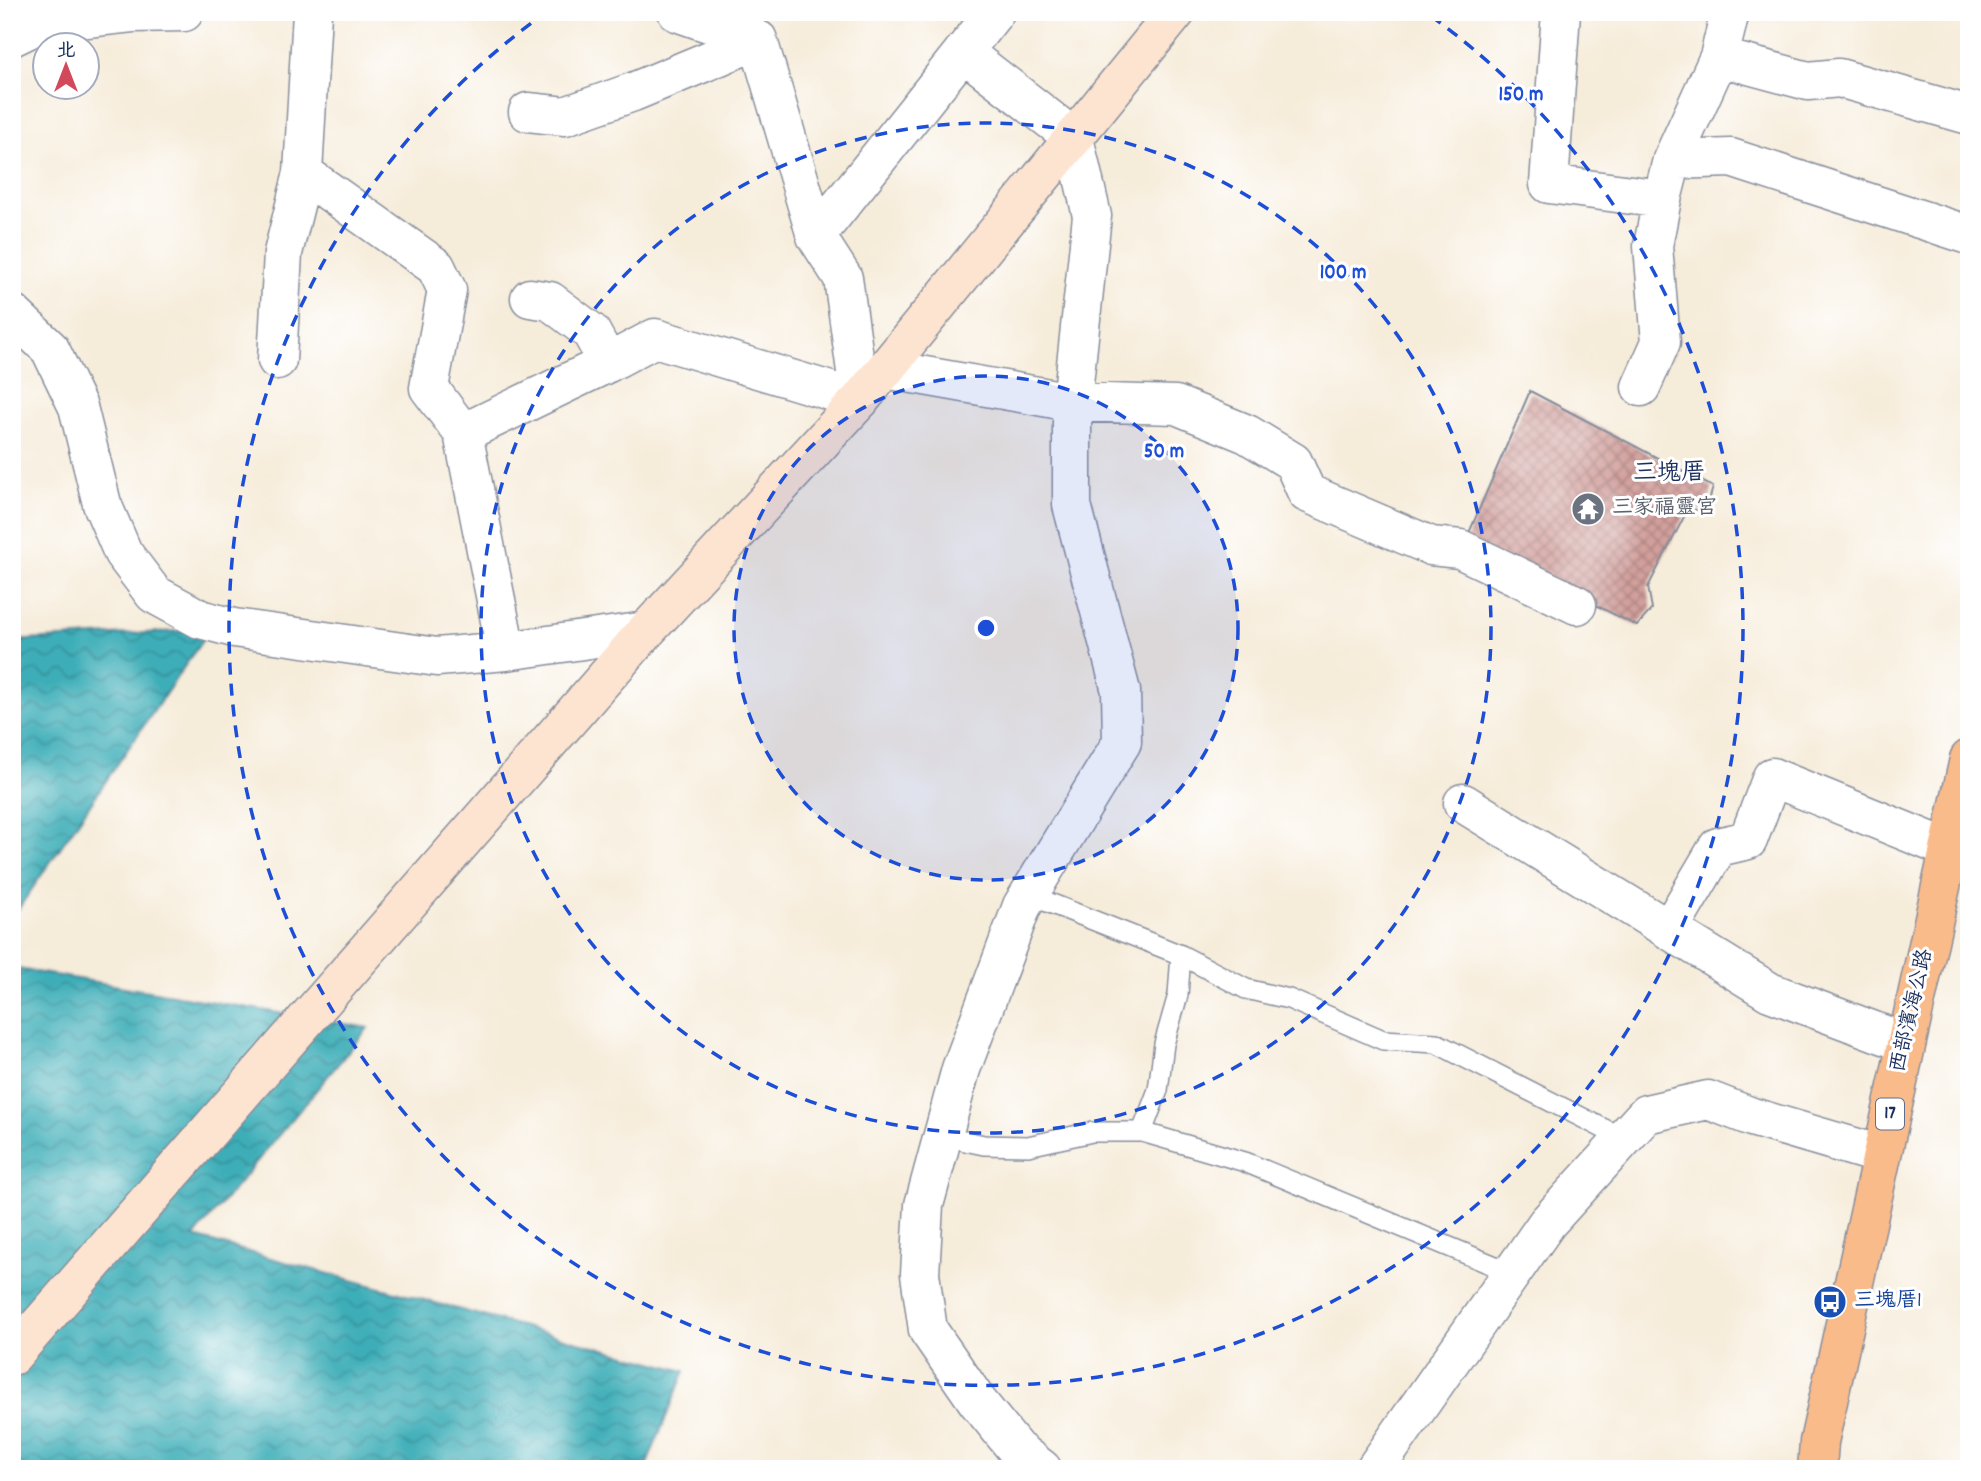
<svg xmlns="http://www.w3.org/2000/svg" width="1981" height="1481" font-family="Dekko,'LXGW WenKai TC',sans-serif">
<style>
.water{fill:url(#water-waves);stroke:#2c6e8b;stroke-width:2}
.building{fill:url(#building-cross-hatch)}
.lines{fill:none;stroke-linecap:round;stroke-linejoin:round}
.lane-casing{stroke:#888e9c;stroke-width:22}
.street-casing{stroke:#888e9c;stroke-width:41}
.secondary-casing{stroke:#888e9c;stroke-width:41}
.primary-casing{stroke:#888e9c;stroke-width:41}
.lane{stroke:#fff;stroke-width:19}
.street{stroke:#fff;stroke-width:38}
.secondary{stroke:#fde4d1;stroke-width:38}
.primary{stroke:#fabb8b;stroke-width:38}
.ring{fill:none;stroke:#1d4ed8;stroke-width:3.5;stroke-dasharray:12 9}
.labels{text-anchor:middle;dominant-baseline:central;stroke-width:6;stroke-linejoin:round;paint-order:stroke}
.shield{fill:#fff;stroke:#5f6d8e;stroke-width:2}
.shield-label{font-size:19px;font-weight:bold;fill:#1b2f5e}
.worship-label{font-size:21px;fill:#5b616d;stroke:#fff;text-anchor:start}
.street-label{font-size:21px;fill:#1b2f5e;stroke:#fff}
.transit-label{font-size:21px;fill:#164399;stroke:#fff;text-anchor:start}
.quarter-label{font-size:24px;fill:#1b2f5e;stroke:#fff}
.centre{fill:#1d4ed8;stroke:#fff;stroke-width:3.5}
.ring-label{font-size:21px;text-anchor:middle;font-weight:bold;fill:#1d4ed8;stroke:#fff;stroke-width:6;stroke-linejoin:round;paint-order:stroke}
</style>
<defs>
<pattern id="water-waves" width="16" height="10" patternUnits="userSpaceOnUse" patternTransform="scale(1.75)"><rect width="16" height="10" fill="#3eaeb8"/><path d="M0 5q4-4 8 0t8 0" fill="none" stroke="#338e99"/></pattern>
<pattern id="building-cross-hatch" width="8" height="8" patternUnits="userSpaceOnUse" patternTransform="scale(1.75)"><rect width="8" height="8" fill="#d3a09c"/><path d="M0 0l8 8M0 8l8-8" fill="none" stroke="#aa8382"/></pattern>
</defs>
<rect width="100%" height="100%" fill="#fff"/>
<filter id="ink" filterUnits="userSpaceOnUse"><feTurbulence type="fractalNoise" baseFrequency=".0143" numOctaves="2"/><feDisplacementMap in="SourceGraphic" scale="14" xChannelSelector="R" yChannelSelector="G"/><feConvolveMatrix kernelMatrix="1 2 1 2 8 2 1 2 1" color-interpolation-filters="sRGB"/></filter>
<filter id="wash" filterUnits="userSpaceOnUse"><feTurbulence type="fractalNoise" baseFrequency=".00686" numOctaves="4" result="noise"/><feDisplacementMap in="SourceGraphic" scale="28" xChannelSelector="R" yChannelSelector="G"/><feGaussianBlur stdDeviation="1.57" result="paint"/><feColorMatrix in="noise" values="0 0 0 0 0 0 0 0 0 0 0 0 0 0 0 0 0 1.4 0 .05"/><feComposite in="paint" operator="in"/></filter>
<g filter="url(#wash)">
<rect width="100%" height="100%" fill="#f6ecda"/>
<path class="water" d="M210,629L12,918V641Z
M12,968L368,1028L194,1237L685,1371L645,1469H12Z"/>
<g id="blocks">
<path class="building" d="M1530,391L1713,487L1707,508L1687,511L1648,587L1652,609L1637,626L1466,540Z"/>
</g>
</g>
<g filter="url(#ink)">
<use href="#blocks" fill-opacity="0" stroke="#888e9c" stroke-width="2"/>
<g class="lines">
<defs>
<path id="lane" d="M1027,894L1181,955L1246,989L1289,999L1383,1040L1436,1043L1624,1139
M1142,1132L1158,1090L1164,1044L1178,995L1181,955
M965,1141L984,1145L1028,1146L1092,1132H1142L1245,1162L1512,1273"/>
<path id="street" d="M312,12L303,173L436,267L447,290L429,388L463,433L506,651
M1561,12L1549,184L1662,199
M12,37L41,23L132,13L184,12
M963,52L1074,138L1092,216L1072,402V505L1121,691L1122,742L1022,906L961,1069L924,1205L920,1274L928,1330L977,1401L1016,1449L1042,1469
M1719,57L1808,81L1839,78L1969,115
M528,112L565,116L633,92L758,40
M1672,160L1731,158L1969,235
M816,236L995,12
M530,298L550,301L591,332L608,363
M12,313L50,349L78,407L102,504L123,553L154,594L200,619L234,628L437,657L506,651L646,631
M277,360L283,253L303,173
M885,369L1072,402L1176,405L1247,434L1293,462L1307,493L1431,546L1460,549L1577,605
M1641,387L1661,342L1653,246L1662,199L1672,160L1719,57L1730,12
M463,433L608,363L655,338L860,400L843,278L816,236L758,40L677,12
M1463,803L1770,992L1906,1043
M1669,930L1718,847L1748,840L1772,777L1949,849
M1375,1469L1547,1223L1646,1114L1708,1100L1752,1117L1881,1155"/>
<path id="secondary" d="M12,1356L646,631L860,400L1176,12"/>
<path id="primary" d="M1817,1469L1819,1442L1969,759"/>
</defs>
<use href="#lane" class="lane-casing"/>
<use href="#street" class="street-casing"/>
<use href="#secondary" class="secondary-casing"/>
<use href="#primary" class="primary-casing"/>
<use href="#lane" class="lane"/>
<use href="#street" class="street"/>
<use href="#secondary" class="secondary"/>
<use href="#primary" class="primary"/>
</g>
</g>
<circle cx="986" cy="628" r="252" fill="#1d4ed8" fill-opacity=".12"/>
<g class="ring">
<circle cx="986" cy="628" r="252"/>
<circle cx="986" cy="628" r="505"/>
<path d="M1431 16A757 757 0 1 1 541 16"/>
</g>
<defs>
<symbol id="temple-disc" viewBox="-11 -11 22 22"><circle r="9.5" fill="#6b7280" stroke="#fff"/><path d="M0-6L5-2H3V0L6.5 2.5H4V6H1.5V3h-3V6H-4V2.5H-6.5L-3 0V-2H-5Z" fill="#fff"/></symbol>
<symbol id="bus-disc" viewBox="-11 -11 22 22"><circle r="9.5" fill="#1a4fb4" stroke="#fff"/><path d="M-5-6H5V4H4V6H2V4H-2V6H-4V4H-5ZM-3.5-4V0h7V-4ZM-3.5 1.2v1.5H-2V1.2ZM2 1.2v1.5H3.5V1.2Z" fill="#fff"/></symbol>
</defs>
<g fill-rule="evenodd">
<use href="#temple-disc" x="1569" y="490" width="38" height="38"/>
<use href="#bus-disc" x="1811" y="1283" width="38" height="38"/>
</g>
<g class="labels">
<rect class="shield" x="1876" y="1098.5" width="28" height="31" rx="5"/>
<g class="shield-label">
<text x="1890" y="1114">17</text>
</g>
<g class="worship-label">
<text x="1612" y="509">三家福靈宮</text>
</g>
<g class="street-label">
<text transform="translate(1913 1011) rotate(-77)">西部濱海公路</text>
</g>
<g class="transit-label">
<text x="1854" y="1302">三塊厝1</text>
</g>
<g class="quarter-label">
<text x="1669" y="474">三塊厝</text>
</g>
</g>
<circle cx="986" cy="628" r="10" class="centre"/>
<g class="ring-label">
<text x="1521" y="100">150 m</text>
<text x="1343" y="278">100 m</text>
<text x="1164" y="457">50 m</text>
</g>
<rect width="1981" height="1481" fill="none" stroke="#fff" stroke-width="42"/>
<g transform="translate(66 66)"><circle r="33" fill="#ffffff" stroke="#a4acbf" stroke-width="2"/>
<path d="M0-5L12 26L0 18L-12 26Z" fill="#d1495b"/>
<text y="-10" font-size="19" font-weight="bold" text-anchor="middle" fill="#1b2f5e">北</text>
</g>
</svg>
